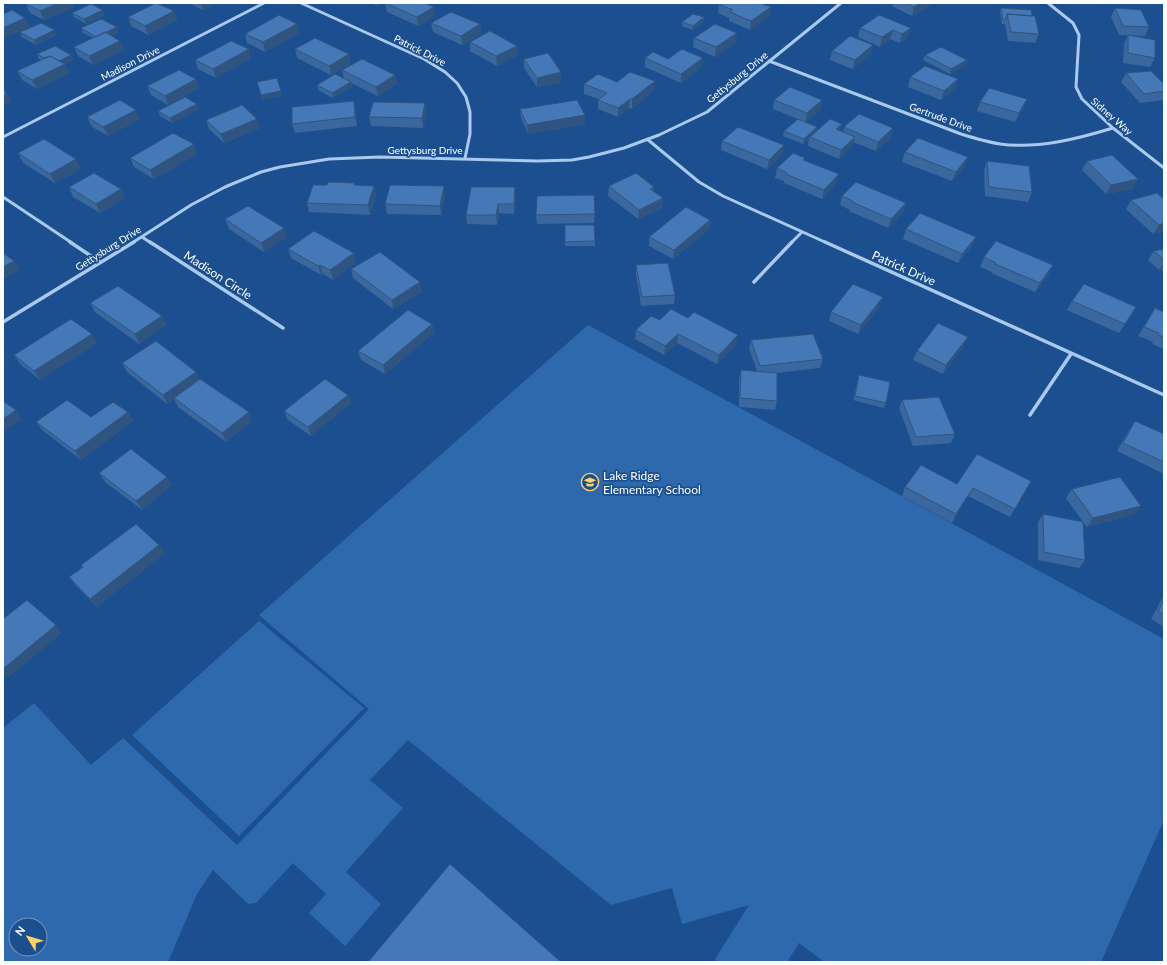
<svg xmlns="http://www.w3.org/2000/svg" width="1167" height="965" font-family="Lato,sans-serif">
<style>
.green{fill:#2e69ad;fill-rule:evenodd}
.lines{fill:none;stroke-linecap:round;stroke-linejoin:round}
.minor-far1{stroke:#a9c9ee;stroke-width:3}
.minor{stroke:#a9c9ee;stroke-width:3.5}
.wall{fill:#3a679d}
.shaded-wall{fill:#305480}
.building{fill:#4478b7;stroke:#305480}
.labels{text-anchor:middle;dominant-baseline:central;stroke-width:3.5;stroke-linejoin:round;paint-order:stroke}
.far-street-label{font-size:10px;fill:#fff;stroke:#1b4f8f}
.street-label{font-size:12px;fill:#fff;stroke:#1b4f8f}
.poi-label{font-size:12px;fill:#fff;stroke:#1b4f8f;text-anchor:start}
</style>
<rect width="100%" height="100%" fill="#1b4f8f"/>
<path class="green" d="M588,325L1164,639V820L1101,962H824L799,943L787,962H719L715,959L749,905L682,924L672,888L611,905L408,740L370,780L403,808L346,872L381,904L345,946L309,913L326,894L293,863L256,903L248,904L213,870L197,894L168,962H3V728L34,703L91,765L123,738L237,845L369,709L259,615ZM16,925H40V949H16Z
M259,621L364,708L239,836L132,735Z"/>
<g class="lines">
<path class="minor-far1" d="M301,3L424,59L445,72L457,83L466,97L470,112V134L465,158
M1048,3L1073,23L1079,35L1076,87L1082,99L1113,128L1164,168
M769,61L961,134C974,138 987,142 1000,144C1038,149 1077,139 1113,128
M3,137L264,3
M647,139L699,182L723,196L827,243
M3,197L72,243
M142,237L151,243
M132,243L191,205L225,187L261,172L280,167L329,159L380,157L538,161L572,160L589,157L624,148L659,135L707,112L841,3
M791,243L802,232"/>
<path class="minor" d="M70,242L100,262
M150,242L283,328
M825,242L1164,395
M754,282L792,242
M3,322L134,242
M1030,415L1071,354"/>
</g>
<path class="wall" d="M28,3H72L74,7L44,20L30,13L26,4Z
M189,3H217L203,10Z
M371,3H382L377,6Z
M385,3L435,16L418,26L387,12Z
M893,3H933V4L912,16L892,6Z
M719,4L770,16L750,30L729,21V18L718,13Z
M1001,8L1032,16L1039,34L1035,43L1008,41L1005,24H1002L1000,12Z
M1115,8L1149,27L1145,36L1119,35L1111,17Z
M174,11L177,20L148,35L131,26L128,17Z
M72,13L105,15L86,24L74,17Z
M879,15L908,37L900,43L890,39L880,47L858,37L860,28Z
M704,17L703,22L692,30L682,26V22Z
M431,23L480,24L481,33L462,45L433,32Z
M81,28L119,32L111,36L124,50L93,65L78,56L74,47L93,38L83,33Z
M20,32L57,35L36,45L22,37Z
M299,33L265,52L247,43L245,34Z
M1128,35L1155,58L1150,67L1123,63L1124,44Z
M694,38L736,42L715,57L693,47Z
M470,42L518,55L497,66L470,51Z
M295,49L349,54L350,64L331,75L297,58Z
M832,51L871,54L852,69L830,60Z
M37,54L71,55L73,60L65,64L69,73L37,89L22,80L17,71L41,60L39,59Z
M925,55L966,65L950,74L923,60Z
M251,58L216,78L198,69L195,60Z
M645,58L668,59L702,67L681,83L645,67Z
M524,59L561,72V82L537,87L524,68Z
M342,70L395,75L397,84L378,96L351,83L352,87L333,98L318,90L317,85L344,79Z
M1126,73L1164,84V100L1140,103L1121,82Z
M910,77L958,79L955,89L941,100L908,87Z
M617,82L654,90L632,109L629,108L618,117L598,109V100L599,99L584,94V84Z
M147,86L199,88L168,105L151,95Z
M774,100H822L820,110L805,122L817,127V130L840,131L843,132L844,127L893,128L890,138L876,151L853,142L852,146L839,159L808,146L809,138L803,144L783,136L784,131L798,119L773,109Z
M980,102L1023,109L1015,122L977,111Z
M199,109L172,123L160,116L158,111Z
M520,109L585,124L528,134L521,118Z
M356,110L357,126L295,133L292,124Z
M427,112L423,128L371,126L369,117Z
M87,117L140,119L108,136L92,127Z
M206,120L260,128L224,143L209,129Z
M722,141L784,145L782,155L767,169L721,150Z
M905,152L965,166L952,181L902,162Z
M18,153L81,169L55,183L23,163Z
M197,154L154,179L134,167L130,158Z
M805,158L804,160L836,183L822,199L784,183V181L775,178L777,168Z
M987,161L1032,192L1028,202L985,196L984,170Z
M1087,161L1133,189L1106,194L1082,170Z
M327,185L374,186L376,196L370,215L309,212L307,203Z
M609,186L654,187L653,191L662,208L638,219L608,196Z
M69,187L125,198L100,213L73,197Z
M445,195L441,215L387,214L385,204Z
M516,196L514,214L499,213L497,225L467,224L466,215Z
M842,196L906,203L903,212L888,228L849,211L850,210L840,205Z
M1164,199V231L1153,234L1126,209L1131,200Z
M595,214L594,223L537,224L536,215Z
M225,219L287,237L264,252L229,229Z
M710,220L709,229L673,259L649,246V237Z
M565,225L595,241V246H565Z
M906,229L976,237L972,246L958,263L903,239Z
M288,249L356,262L333,280L323,274L321,275L291,258Z
M1164,249V272L1161,270H1159L1148,260L1154,251Z
M984,257L1049,275L1035,292L991,273L992,272L980,267Z
M636,265L675,295L674,304L641,306L636,274Z
M351,269L422,292L393,309L353,278Z
M1072,301L1136,307L1119,333L1067,310Z
M90,303L162,316L166,325L139,344L95,312Z
M880,306L858,334L829,321L831,312Z
M1155,308L1164,312V349L1152,344L1153,342L1138,336Z
M660,320L736,344L717,364L677,343L664,355L635,339L636,330Z
M432,324L434,333L385,374L361,360L358,351Z
M92,334L97,343L40,380L20,364L14,355Z
M751,340L823,359L820,368L777,373V401L775,410L739,407V379L741,370L757,371L749,349Z
M964,346L943,374L913,360L917,351Z
M122,363L200,379L252,421L226,442L178,407L174,399L167,404L127,372Z
M859,375L886,403L884,408L853,400Z
M348,395L351,403L311,436L288,420L284,411Z
M902,400L955,434L951,443L913,446L899,408Z
M128,412L133,421L81,460L42,430L36,422L91,417Z
M1135,421L1164,434V474L1117,451L1129,430Z
M99,473L172,485L142,510L105,482Z
M1031,481L1010,517L968,496L952,523L902,496L905,487L957,484Z
M1072,489L1135,514L1087,527L1083,522L1085,560L1079,568L1038,560V522L1043,514L1083,522L1066,498Z
M165,553L97,607L75,585L69,577L83,567L81,565Z
M1164,595V627L1151,619Z"/>
<path class="shaded-wall" d="M58,3H72L74,7L44,20L40,11Z
M201,3H217L203,10Z
M377,3H382L377,6Z
M921,3H933V4L912,16L914,7Z
M434,7L435,16L418,26L417,17Z
M771,7L770,16L750,30L751,21Z
M103,10L105,15L86,24L84,19Z
M174,11L177,20L148,35L145,26Z
M704,17L703,22L692,30L693,26Z
M25,18L30,27L3,39V28Z
M297,24L299,33L265,52L263,42Z
M480,24L481,33L462,45L461,36Z
M117,27L119,32L99,42L97,37Z
M911,28L908,37L900,43L902,34Z
M55,30L57,35L36,45L34,40Z
M893,30L890,39L880,47L882,37Z
M737,33L736,42L715,57L716,47Z
M120,41L124,50L93,65L89,56Z
M873,45L871,54L852,69L855,60Z
M517,46L518,55L497,66L496,56Z
M249,49L251,58L216,78L213,69Z
M349,54L350,64L331,75L329,66Z
M71,55L73,60L58,67L56,62Z
M703,58L702,67L681,83V74Z
M967,60L966,65L950,74L951,69Z
M65,64L69,73L37,89L32,80Z
M561,72V82L537,87V78Z
M395,75L397,84L378,96L376,87Z
M196,79L199,88L168,105L165,96Z
M958,79L955,89L941,100L944,91Z
M655,81L654,90L632,109V99Z
M351,82L352,87L333,98L332,93Z
M281,91L282,96L262,100L261,95Z
M7,93L12,102L3,106V95Z
M630,99L629,108L618,117V108Z
M1027,99L1023,109L1015,122L1019,113Z
M822,100L820,110L805,123L807,113Z
M354,101L356,110L357,126L355,117Z
M425,103L427,112L423,128L422,118Z
M197,104L199,109L172,123L170,118Z
M136,110L140,119L108,136L103,127Z
M585,115V124L528,134L527,125Z
M257,119L260,128L224,143L221,134Z
M842,124L840,133L836,129Z
M817,127L816,132L810,137L803,144L804,139Z
M893,128L890,138L876,151L878,142Z
M855,137L852,146L839,159L841,150Z
M194,144L197,154L154,179L150,170Z
M784,145L782,155L767,169L769,160Z
M968,157L965,166L952,181L956,172Z
M76,159L81,169L55,183L50,174Z
M839,174L836,183L822,199L824,190Z
M1138,179L1133,189L1106,194L1111,185Z
M374,186L376,196L370,215L368,205Z
M444,186L445,195L441,215L440,206Z
M515,187L516,196L514,214V204Z
M121,189L125,198L100,213L96,204Z
M663,198L662,208L638,219L639,210Z
M906,203L903,212L888,228L891,219Z
M498,204L499,213L497,225L496,215Z
M710,220L709,229L673,259L674,250Z
M1164,223V231L1153,234L1159,225Z
M284,228L287,237L264,252L261,243Z
M976,237L972,246L958,263L962,254Z
M354,253L356,262L333,280L330,270Z
M14,261L20,270L3,280V267Z
M1164,263V265L1161,270H1159Z
M320,265L323,274L321,275L318,266Z
M1053,265L1049,275L1035,292L1040,283Z
M420,282L422,292L393,309L392,300Z
M883,297L880,306L858,334L861,325Z
M162,316L166,325L139,344L135,334Z
M432,324L434,333L385,374L383,365Z
M92,334L97,343L40,380L34,371Z
M678,334L677,343L664,355L665,346Z
M738,335L736,344L717,364L719,355Z
M968,337L964,346L943,374L946,365Z
M196,372L200,381L167,404L163,395Z
M348,395L351,403L311,436L308,427Z
M16,410L22,419L3,432V419Z
M128,412L133,421L81,460L75,451Z
M249,412L252,421L226,442L222,433Z
M167,477L172,485L142,510L136,501Z
M973,488L968,496L952,523L956,514Z
M1141,506L1135,514L1087,527L1093,518Z
M159,545L165,553L97,607L90,599Z
M56,625L62,633L8,678L3,673V669Z"/>
<path class="building" d="M28,3H58L40,11L26,4Z
M156,3L174,11L145,26L128,17Z
M385,3H424L434,7L417,17Z
M721,3H760L771,7L751,21L730,12L733,10L719,4Z
M906,3H921L914,7Z
M91,4L103,10L84,19L72,13Z
M1001,8L1031,10L1032,16L1007,14L1005,20H1003Z
M1115,8L1141,10L1149,27L1123,26Z
M12,10L25,18L3,28V14Z
M451,12L480,24L461,36L431,23Z
M693,14L704,17L693,26L682,22Z
M1007,14L1035,16L1039,34L1011,32Z
M279,15L297,24L263,42L245,34Z
M879,15L911,28L902,34L893,30L882,37L860,28Z
M101,19L117,27L96,37L81,28Z
M41,23L55,30L34,40L20,32Z
M715,24L737,33L716,47L694,38Z
M490,31L517,46L496,56L470,42Z
M105,32L120,41L89,56L74,47Z
M1128,35L1155,40V58L1128,53Z
M850,36L873,45L855,60L832,51Z
M315,38L349,54L329,66L295,49Z
M231,41L249,49L213,69L195,60Z
M55,46L71,55L59,61L50,56L44,58L37,54Z
M941,47L967,60L951,69L925,55Z
M682,49L703,58L681,74L645,58L653,52L668,59Z
M548,53L561,72L537,78L524,59Z
M50,56L65,64L32,80L17,71Z
M362,59L395,75L376,87L342,70Z
M925,66L958,79L944,91L910,77Z
M179,70L196,79L165,96L147,86Z
M1151,71L1164,84V91L1144,94L1126,73Z
M630,72L655,81L632,99H630L618,108L598,100L607,93L584,84L598,74L617,82Z
M335,74L351,82L332,93L317,85Z
M277,78L281,91L261,95L257,82Z
M790,87L822,100L807,113L774,100Z
M989,88L1027,99L1019,113L980,102Z
M3,90L7,93L3,95Z
M185,97L197,104L170,118L158,111Z
M120,100L136,110L103,127L87,117Z
M577,100L585,115L527,125L520,109Z
M354,101L355,117L292,124V107Z
M373,102L425,103L422,118L369,117Z
M242,105L257,119L221,134L206,120Z
M859,114L893,128L878,142L844,127Z
M798,119L817,127L804,139L784,131Z
M830,119L842,124L836,129L855,137L841,150L810,137Z
M738,127L784,145L769,160L722,141Z
M173,133L194,144L150,170L130,158Z
M918,138L968,157L956,172L905,152Z
M44,139L76,159L50,174L18,153Z
M793,153L805,158L803,160L839,174L824,190L786,174L787,173L777,168Z
M1112,155L1138,179L1111,185L1087,161Z
M987,161L1029,166L1032,192L989,187Z
M94,173L121,189L96,204L69,187Z
M636,173L654,187L650,189L663,198L639,210L609,186Z
M328,182L355,183L354,185L374,186L368,205L307,203L313,185H327Z
M856,182L906,203L891,219L852,202L853,201L842,196Z
M390,185L444,186L440,206L385,204Z
M471,187H515L514,204H498L496,215H466Z
M1157,193L1164,199V223L1159,225L1131,200Z
M594,195L595,214L536,215L537,196Z
M248,206L284,228L261,243L225,219Z
M686,207L710,220L674,250L649,237Z
M920,213L976,237L962,254L906,229Z
M565,225H594L595,241L565,242Z
M314,231L354,253L330,270L320,265L318,266L288,249Z
M996,241L1053,265L1040,283L995,264L996,263L984,257Z
M1164,249V260L1154,251Z
M380,252L420,282L392,300L351,269Z
M3,253L14,261L3,267Z
M668,263L675,295L642,297L636,265Z
M853,284L883,297L861,325L831,312Z
M1084,284L1136,307L1125,324L1072,301Z
M118,286L162,316L135,334L90,303Z
M1155,308L1164,312V337L1158,335L1159,333L1144,327Z
M671,309L688,318L694,312L738,335L719,355L678,334L665,346L636,330L651,316L660,320Z
M408,310L432,324L383,365L358,351Z
M71,319L92,334L34,371L14,355Z
M938,323L968,337L946,365L917,351Z
M813,334L823,359L760,366L751,340Z
M156,341L196,372L163,395L122,363Z
M741,370L777,373V401L740,398Z
M859,375L890,382L886,403L855,396Z
M200,379L249,412L222,433L174,398Z
M325,379L348,395L308,427L284,411Z
M939,397L955,434L916,437L902,400Z
M67,400L91,417L113,402L128,412L75,451L36,422Z
M3,401L16,410L3,419Z
M1135,421L1164,434V462L1123,443Z
M131,449L167,477L136,501L99,473Z
M977,454L1031,481L1015,509L973,488L956,514L905,487L921,465L957,484Z
M1120,477L1141,506L1093,518L1072,489Z
M1043,514L1083,522L1085,560L1044,552Z
M136,524L159,545L90,599L69,577L83,567L81,565Z
M27,600L56,625L3,669V619Z
M1164,600V615L1158,611Z
M450,864L561,962H368Z"/>
<defs>
<symbol id="school-ring" viewBox="-11 -11 22 22"><circle r="9.5" fill="#1b4f8f" stroke="#ffd166" stroke-width="1.5"/><path d="M0-5L7-2L0 1L-7-2ZM-4 1L0 2.5L4 1V4Q0 6-4 4Z" fill="#ffd166"/></symbol>
</defs>
<g fill-rule="evenodd">
<use href="#school-ring" x="580" y="472" width="20" height="20"/>
</g>
<g class="labels">
<g class="far-street-label">
<text transform="translate(420 50) rotate(27)">Patrick Drive</text>
<text transform="translate(130 63) rotate(-27)">Madison Drive</text>
<text transform="translate(737 77) rotate(-39)">Gettysburg Drive</text>
<text transform="translate(1112 116) rotate(41)">Sidney Way</text>
<text transform="translate(941 117) rotate(20)">Gertrude Drive</text>
<text x="425" y="150">Gettysburg Drive</text>
<text transform="translate(108 248) rotate(-32)">Gettysburg Drive</text>
</g>
<g class="street-label">
<text transform="translate(904 268) rotate(24)">Patrick Drive</text>
<text transform="translate(218 275) rotate(33)">Madison Circle</text>
</g>
<g class="poi-label">
<text x="603" y="475">Lake Ridge<tspan x="603" dy="14">Elementary School</tspan></text>
</g>
</g>
<rect width="1167" height="965" fill="none" stroke="#ffffff" stroke-width="8"/>
<g transform="translate(28 937) rotate(308)"><circle r="19" fill="#1b4f8f" stroke="#7695bc"/>
<path d="M0-3L7 15L0 10L-7 15Z" fill="#ffd166"/>
<text y="-6" font-size="11" font-weight="bold" text-anchor="middle" fill="#ffffff">N</text>
</g>
</svg>
